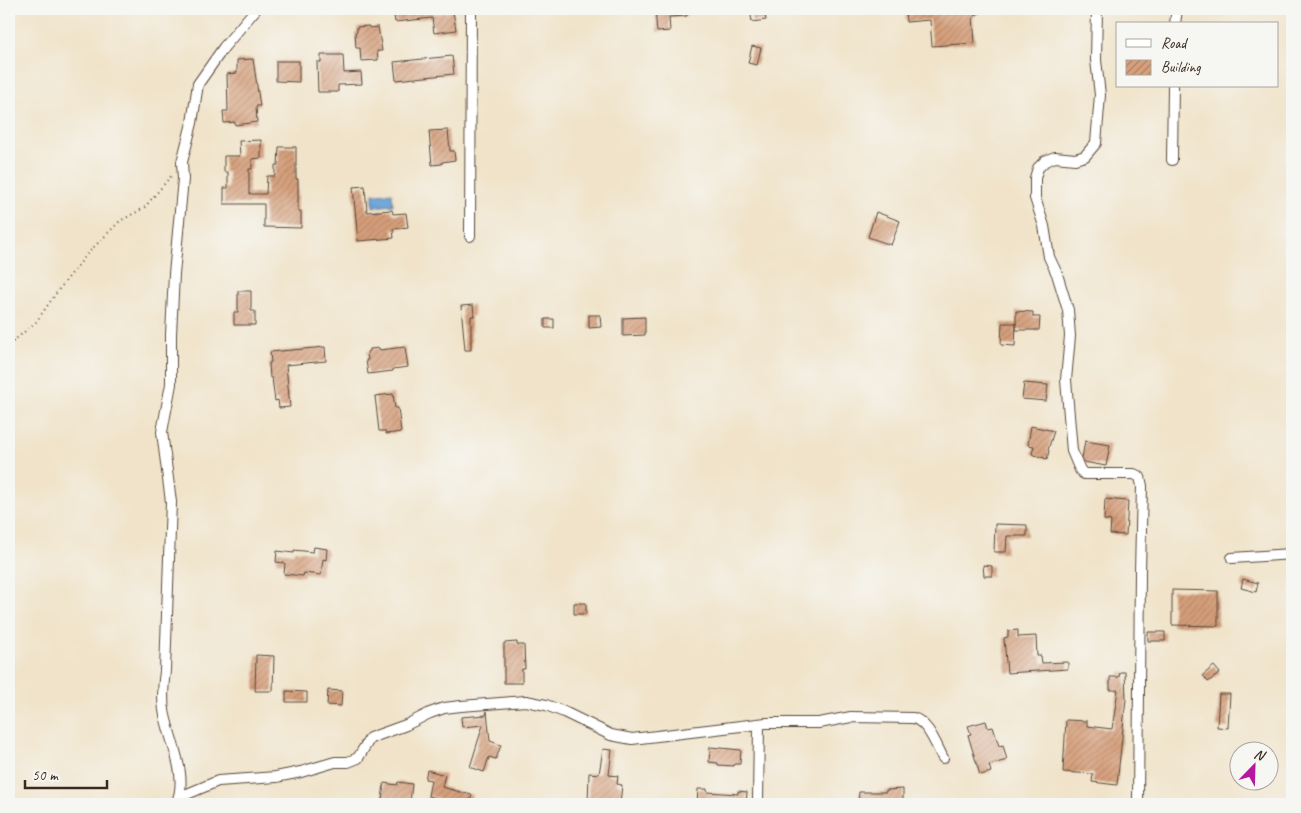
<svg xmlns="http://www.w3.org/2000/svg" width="1301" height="813" font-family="Caveat,sans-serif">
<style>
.water{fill:#639fd3;stroke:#4f6478}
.building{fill:url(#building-hatch)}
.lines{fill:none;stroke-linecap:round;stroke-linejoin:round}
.street-casing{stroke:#564638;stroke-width:12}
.path{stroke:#564638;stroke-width:2;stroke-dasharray:1 4;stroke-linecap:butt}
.street{stroke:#fff;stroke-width:10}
</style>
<defs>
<pattern id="building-hatch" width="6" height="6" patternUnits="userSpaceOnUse" patternTransform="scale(1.25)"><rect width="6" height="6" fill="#d69f7b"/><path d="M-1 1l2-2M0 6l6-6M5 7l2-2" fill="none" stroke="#af8264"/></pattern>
</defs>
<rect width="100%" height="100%" fill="#f6f6f2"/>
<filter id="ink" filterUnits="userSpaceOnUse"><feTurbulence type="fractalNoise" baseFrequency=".02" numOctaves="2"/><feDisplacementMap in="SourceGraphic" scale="10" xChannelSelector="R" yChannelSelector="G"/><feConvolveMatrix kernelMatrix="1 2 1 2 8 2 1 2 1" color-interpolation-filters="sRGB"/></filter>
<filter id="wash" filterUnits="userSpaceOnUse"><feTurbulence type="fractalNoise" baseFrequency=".0096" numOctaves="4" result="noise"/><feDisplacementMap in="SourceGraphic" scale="20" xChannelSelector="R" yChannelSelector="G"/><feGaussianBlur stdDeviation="1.12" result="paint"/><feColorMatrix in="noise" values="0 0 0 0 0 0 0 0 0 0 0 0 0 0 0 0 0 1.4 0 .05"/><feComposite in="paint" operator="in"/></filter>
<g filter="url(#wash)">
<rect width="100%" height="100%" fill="#f0e3c9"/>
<path class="water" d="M392,193L393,205L373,207V194Z"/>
<g id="blocks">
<path class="building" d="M393,9H434V14L453,11L456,30L434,33L432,18L395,22Z
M655,9H687V16L669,17L670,31L657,32Z
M750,9H760L761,12L764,11L766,20L752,22Z
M905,9H985L973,17L975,43L932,46L930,20L906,22Z
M369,26V28L378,27L382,51H377L378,60L361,61L360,48H356L355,32H357V27Z
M752,46L761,48L757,65L748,63Z
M321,55H343L344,73L361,72L362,84L338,85V92H318L317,62H321Z
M452,56L454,74L396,80L394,62Z
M253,59L260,106H256L257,122L235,125V122L224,123L223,111H228L227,74L237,73V60Z
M276,61H299V82L276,81Z
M448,130L450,151H454L455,160L442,162V164L432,165L429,131Z
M261,140V158L252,159V169H249V194H266L267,176H275V165H278L279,147H296V179H298V211H301V228L264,227V204H224V188H228V172H224V156H240L239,141Z
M365,186L367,212L392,210L393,214L406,213L408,227L393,229L394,238L358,241L353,187Z
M876,212L900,221L891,245L868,237Z
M238,291H251V311H255V325H234V312H238Z
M473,305L474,316H471V350H465L461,306Z
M1016,311L1033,312V317H1040L1039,330H1016Z
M589,315H600L601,327L589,328Z
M645,317V335L623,336V318Z
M545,319H554V328H545Z
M1002,323H1016L1015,346L1001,345Z
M325,347L326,361L286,365L290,407L279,408L278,400L275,401L272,378H270L269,363L271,362L270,352Z
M405,347L408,367L393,369V371L368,374L366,360H368L367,352L370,351V349L379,348L380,350Z
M1024,383L1048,385L1046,401L1022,399Z
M393,394L395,408H398L401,432L386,434L385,431H379L375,396Z
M1031,426L1054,431L1048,450L1049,451L1047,459L1032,454L1034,446L1028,445Z
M1085,441L1110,445L1106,466L1084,462L1082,458Z
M1105,499L1128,501L1126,535L1110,534L1111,521L1104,520Z
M995,524L1027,525V536H1007L1006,552H994Z
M314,547L327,549L326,560L323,559L321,575L304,573L303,576L284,574L285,563L276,562L277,551L294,553V550L313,552Z
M983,565L992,566V576H984Z
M1243,579L1258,583L1256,592L1241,588Z
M1172,590L1218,591V626L1172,625Z
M574,603H586V614H574Z
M1018,630V637L1036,636L1037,656H1041L1042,663L1068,662V669L1007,673L1004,638L1008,637V631Z
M1148,632H1165V641H1148Z
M517,642V645H524L525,669H522V683H504V643Z
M256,655L274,656L273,691H255Z
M1214,666L1220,673L1208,682L1203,675Z
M1120,672H1125L1126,699L1117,785L1092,782L1093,774L1063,772L1066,720L1087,721V726L1112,729L1118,690H1110V677H1119Z
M328,690L342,691L341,706L327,705Z
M286,691L307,692V702H286Z
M1219,694H1230L1228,728L1217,727Z
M487,711L490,741L501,745L496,759L489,757L484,772L470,767L483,725L462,727L461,717L486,715Z
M986,721L988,728L993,727L999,746L1003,745L1007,760L989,765L991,772L980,775L968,735L971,734L968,726Z
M710,747L741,750L740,764H734V766L718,765V763L709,762Z
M603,749L612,750L609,775L618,776L617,784L622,785L620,804H588L589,773L599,774Z
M427,770L445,775L442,787L472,795L469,804H461L428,796L431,780L425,779Z
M398,782L412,784L410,804L382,800L384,783L397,785Z
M698,789H707V792L738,794V791L747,792L746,804H697Z
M903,789V803L858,804L859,792H886V790Z"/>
</g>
</g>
<g filter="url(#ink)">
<use href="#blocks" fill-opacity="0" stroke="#564638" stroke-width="1"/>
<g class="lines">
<defs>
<path id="street" d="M1097,9L1096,60L1100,95L1096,143L1085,156L1075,159L1055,157L1045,161L1038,168L1035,178V198L1044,226L1049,257L1057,274L1068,310L1070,336L1066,380L1072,451L1080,470L1084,474H1134L1140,477L1142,486L1140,572L1138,804
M1175,24L1177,9
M1172,160L1173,86
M470,236L471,9
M1232,558L1292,554
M180,797L218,781L276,777L301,772L335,762H348L358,758L370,738L406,725L430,713L444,708L461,706L526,701L546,705L564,712L611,735L632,739L766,723H819L851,717L913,718C928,722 936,745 943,758
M176,804C190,776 168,738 164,710C162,696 163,685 165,671L171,502L162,432L171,384V334L174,274L183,179L182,162L192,123L198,84L224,47L256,9
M758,804L759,724"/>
</defs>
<use href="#street" class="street-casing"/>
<path class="path" d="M9,345L36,322L57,292L88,253L120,221L144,208L172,175"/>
<use href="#street" class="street"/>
</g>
</g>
<rect width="1301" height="813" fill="none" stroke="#f6f6f2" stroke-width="30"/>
<rect x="1116" y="22" width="162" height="65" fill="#f6f6f2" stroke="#aba49d"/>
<rect x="1126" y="39" width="25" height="8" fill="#ffffff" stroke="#aba49d"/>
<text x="1161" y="48" font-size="15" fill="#3b2a1e">Road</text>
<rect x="1126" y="60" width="25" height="15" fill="url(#building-hatch)" stroke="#aba49d"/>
<text x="1161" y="72" font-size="15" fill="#3b2a1e">Building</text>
<g transform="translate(1254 766) rotate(23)"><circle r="24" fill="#f6f6f2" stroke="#aba49d"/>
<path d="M0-4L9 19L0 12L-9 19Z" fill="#b5179e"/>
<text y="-8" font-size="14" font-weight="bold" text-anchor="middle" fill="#3b2a1e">N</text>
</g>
<path d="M25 780v8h82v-8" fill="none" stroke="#3b2a1e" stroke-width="2.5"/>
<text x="32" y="780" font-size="15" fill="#3b2a1e" stroke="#f6f6f2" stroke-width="4" paint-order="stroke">50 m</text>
</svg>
